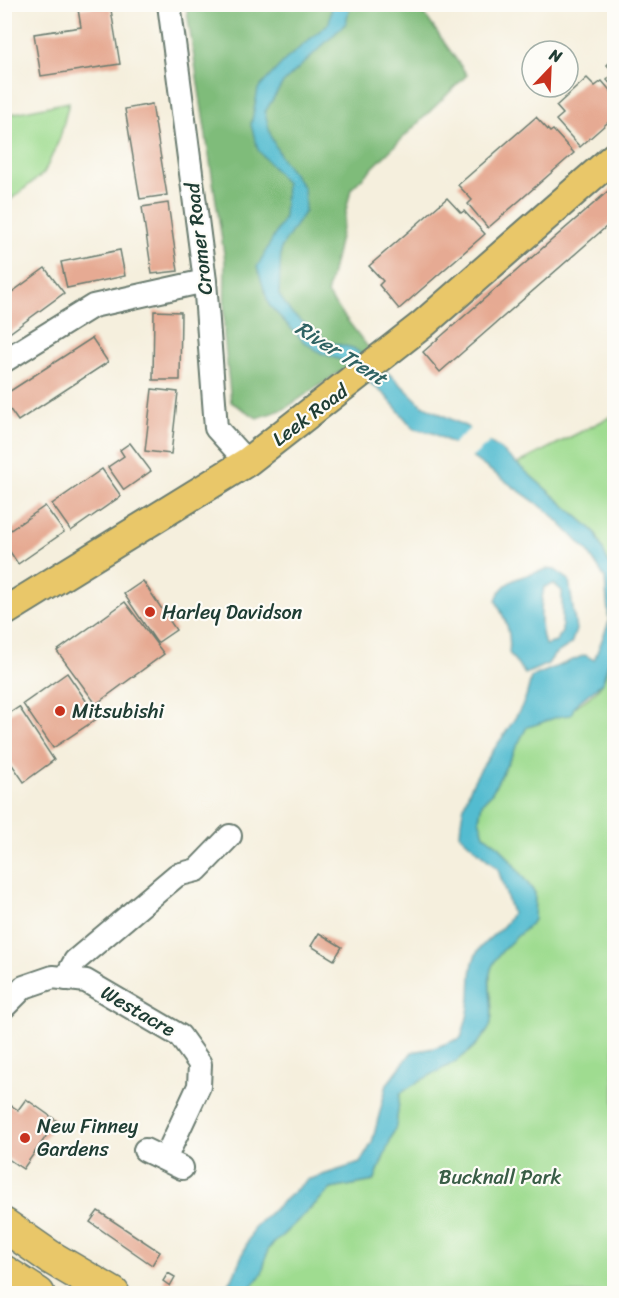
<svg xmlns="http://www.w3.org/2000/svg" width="619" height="1298" font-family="Sriracha,sans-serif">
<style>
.green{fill:#9fdc90;stroke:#5f8c62;stroke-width:1.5}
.forest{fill:#7fbc7a;stroke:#4f7c57;stroke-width:1.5}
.water{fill:#53bcd0;stroke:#397c82;stroke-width:1.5;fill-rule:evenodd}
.pier{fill:#f5efdd}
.building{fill:#e6aa93}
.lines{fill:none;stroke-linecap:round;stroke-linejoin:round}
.minor-casing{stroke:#6a7b6f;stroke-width:26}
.major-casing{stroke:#6a7b6f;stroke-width:32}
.highway-casing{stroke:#6a7b6f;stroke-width:36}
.minor{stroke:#fff;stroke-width:22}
.major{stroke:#e9c769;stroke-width:28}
.highway{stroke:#e9c769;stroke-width:33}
.poi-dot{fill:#c8321e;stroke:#fdfcf7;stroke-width:2}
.labels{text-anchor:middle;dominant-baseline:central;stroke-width:4.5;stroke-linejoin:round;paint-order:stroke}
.street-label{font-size:20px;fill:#1f3d34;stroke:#fdfcf7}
.poi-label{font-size:20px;fill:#1f3d34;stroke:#fdfcf7;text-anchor:start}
.park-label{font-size:20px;fill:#395d46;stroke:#fdfcf7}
.water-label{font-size:21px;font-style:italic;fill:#2f6363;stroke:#fdfcf7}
</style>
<rect width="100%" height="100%" fill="#fdfcf7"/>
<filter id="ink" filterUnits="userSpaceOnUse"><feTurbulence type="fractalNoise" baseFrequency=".0167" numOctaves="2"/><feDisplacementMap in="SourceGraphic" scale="12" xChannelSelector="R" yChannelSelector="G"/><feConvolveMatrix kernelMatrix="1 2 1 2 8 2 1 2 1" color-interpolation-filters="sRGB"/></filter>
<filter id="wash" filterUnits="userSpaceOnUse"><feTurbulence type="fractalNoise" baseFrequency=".008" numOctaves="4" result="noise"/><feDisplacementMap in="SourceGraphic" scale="24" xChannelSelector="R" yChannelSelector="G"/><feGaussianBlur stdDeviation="1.35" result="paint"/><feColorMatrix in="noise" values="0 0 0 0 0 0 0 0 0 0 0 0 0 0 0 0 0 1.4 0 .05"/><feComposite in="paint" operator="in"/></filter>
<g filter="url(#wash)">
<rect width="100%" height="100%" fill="#f5efdd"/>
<path class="green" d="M69,102L60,138L44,173L5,204V115Z
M614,415V576L595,532L517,464Z
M614,640V1293L245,1294L262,1274L268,1249L331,1189L374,1181L396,1126L400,1094C432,1069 458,1069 486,1033C499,1017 486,989 491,969C498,949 520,935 534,920L535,893L500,847L484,835L479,819L482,803L491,794L527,726C547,723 594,701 603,681C609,669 611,653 614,640Z"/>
<path class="forest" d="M186,5H418L467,75L351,189L327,294L371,351L284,409L257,418L231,402L224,335L225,260Z"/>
<path class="water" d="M332,5H350L346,23L282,84L265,112L271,137L282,159L304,188L305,211L281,248L279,295L291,313L329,342L353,348L392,376L422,405L467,427L500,449L595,532L614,576V640L603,682L575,705L571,715C555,715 542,724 527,727L491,794L482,803L479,819L484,835L500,847L535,893L534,920C521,935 498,949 491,969C485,989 499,1017 486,1033C459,1069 432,1069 400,1094L396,1126L374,1181L331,1189L268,1249L262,1274L245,1293L218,1294L232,1279L254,1227L307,1180L360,1163L372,1143L387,1084L412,1052L434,1048L461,1038C464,1028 468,1017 469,1006C472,989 468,967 478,951C487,937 506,929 512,913L498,869L460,835C461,777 499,751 523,704C527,696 529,686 531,677L585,655L594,660L609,622L605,578L589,553L549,512L450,442L433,433L414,429L385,395L341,360L321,353L304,342L269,305L257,267L284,218L286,183L258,150L251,125L258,89L284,61L329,23Z
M547,569L555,570L569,580L576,630L571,644L554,655L548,664L525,674L509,653C512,632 505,619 496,601C501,578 527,576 547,569ZM554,584L562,591V632L556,642L545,645C539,626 540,607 544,587Z"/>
<path class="pier" d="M472,427L492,440L470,459L450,446Z"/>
<g id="blocks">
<path class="building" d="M110,4L120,64L41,76L34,34L81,27L78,9Z
M614,58V88L607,80L614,73L607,65Z
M587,78L595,86L602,81L614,95V117L580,147L556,120L563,114L556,106Z
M152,104L167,195L140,199L125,109Z
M536,117L550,132L553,130L574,153L488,228L468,204L472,200L458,185Z
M614,186V220L440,372L423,352Z
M447,198L461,213L464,211L485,234L399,309L379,285L383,281L369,266Z
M168,203L178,271L152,274L142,207Z
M120,250L125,276L67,288L61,262Z
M45,268L64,293L4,337V298Z
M154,311L181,312L180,380H153Z
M92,338L108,362L18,421L4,401V395Z
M152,389L178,392L171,454L145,451Z
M130,443L151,471L124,490L108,467L124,456L120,450Z
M102,469L121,496L71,531L52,504Z
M45,506L64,532L18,564L5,544V534Z
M143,581L176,630L157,643L124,594Z
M125,602L164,654L96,704L57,651Z
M67,673L98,718L53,748L23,704Z
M19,707L54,760L24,782L4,753V717Z
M319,933L342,947L334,960L311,946Z
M26,1099L57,1121L23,1169L4,1156V1112L10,1105L18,1110Z
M98,1211L160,1252L152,1265L90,1222Z
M168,1273L175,1277L170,1286L163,1281Z"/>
</g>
</g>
<g filter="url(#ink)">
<use href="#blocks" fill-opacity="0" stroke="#6a7b6f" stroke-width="1.5"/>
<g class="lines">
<defs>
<path id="minor" d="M169,4L205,281L216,428L247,462
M4,361L93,306L205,281
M65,979L75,961L177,875L197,870L230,836
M4,1007L24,987L53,977L86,981L180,1036L200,1064L199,1086L165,1159
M145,1150L182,1168"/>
<path id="major" d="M4,612L247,462L422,325L614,157"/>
<path id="highway" d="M4,1225L50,1257L113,1294
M4,1272L38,1294"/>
</defs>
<use href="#minor" class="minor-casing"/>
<use href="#major" class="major-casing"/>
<use href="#highway" class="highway-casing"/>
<use href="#minor" class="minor"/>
<use href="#major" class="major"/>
<use href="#highway" class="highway"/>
</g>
</g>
<g class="poi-dot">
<circle cx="150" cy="612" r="6"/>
<circle cx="60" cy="711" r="6"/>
<circle cx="25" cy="1138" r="6"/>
</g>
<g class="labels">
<g class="street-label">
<text transform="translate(199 239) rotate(-97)">Cromer Road</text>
<text transform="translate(310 415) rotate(-37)">Leek Road</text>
<text transform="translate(138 1011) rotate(30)">Westacre</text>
</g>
<g class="poi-label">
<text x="162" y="612">Harley Davidson</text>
<text x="72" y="711">Mitsubishi</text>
<text x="37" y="1126">New Finney<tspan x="37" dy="23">Gardens</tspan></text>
</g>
<g class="park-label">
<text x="500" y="1177">Bucknall Park</text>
</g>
<g class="water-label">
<text transform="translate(341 353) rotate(32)">River Trent</text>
</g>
</g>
<rect width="619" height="1298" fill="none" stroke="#fdfcf7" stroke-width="24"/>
<g transform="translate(550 69) rotate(23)"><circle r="28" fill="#fdfcf7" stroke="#a4b0a9" stroke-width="1.5"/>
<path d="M0-4.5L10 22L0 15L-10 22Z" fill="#c8321e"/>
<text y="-9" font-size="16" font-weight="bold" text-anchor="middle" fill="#1f3d34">N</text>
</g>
</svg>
